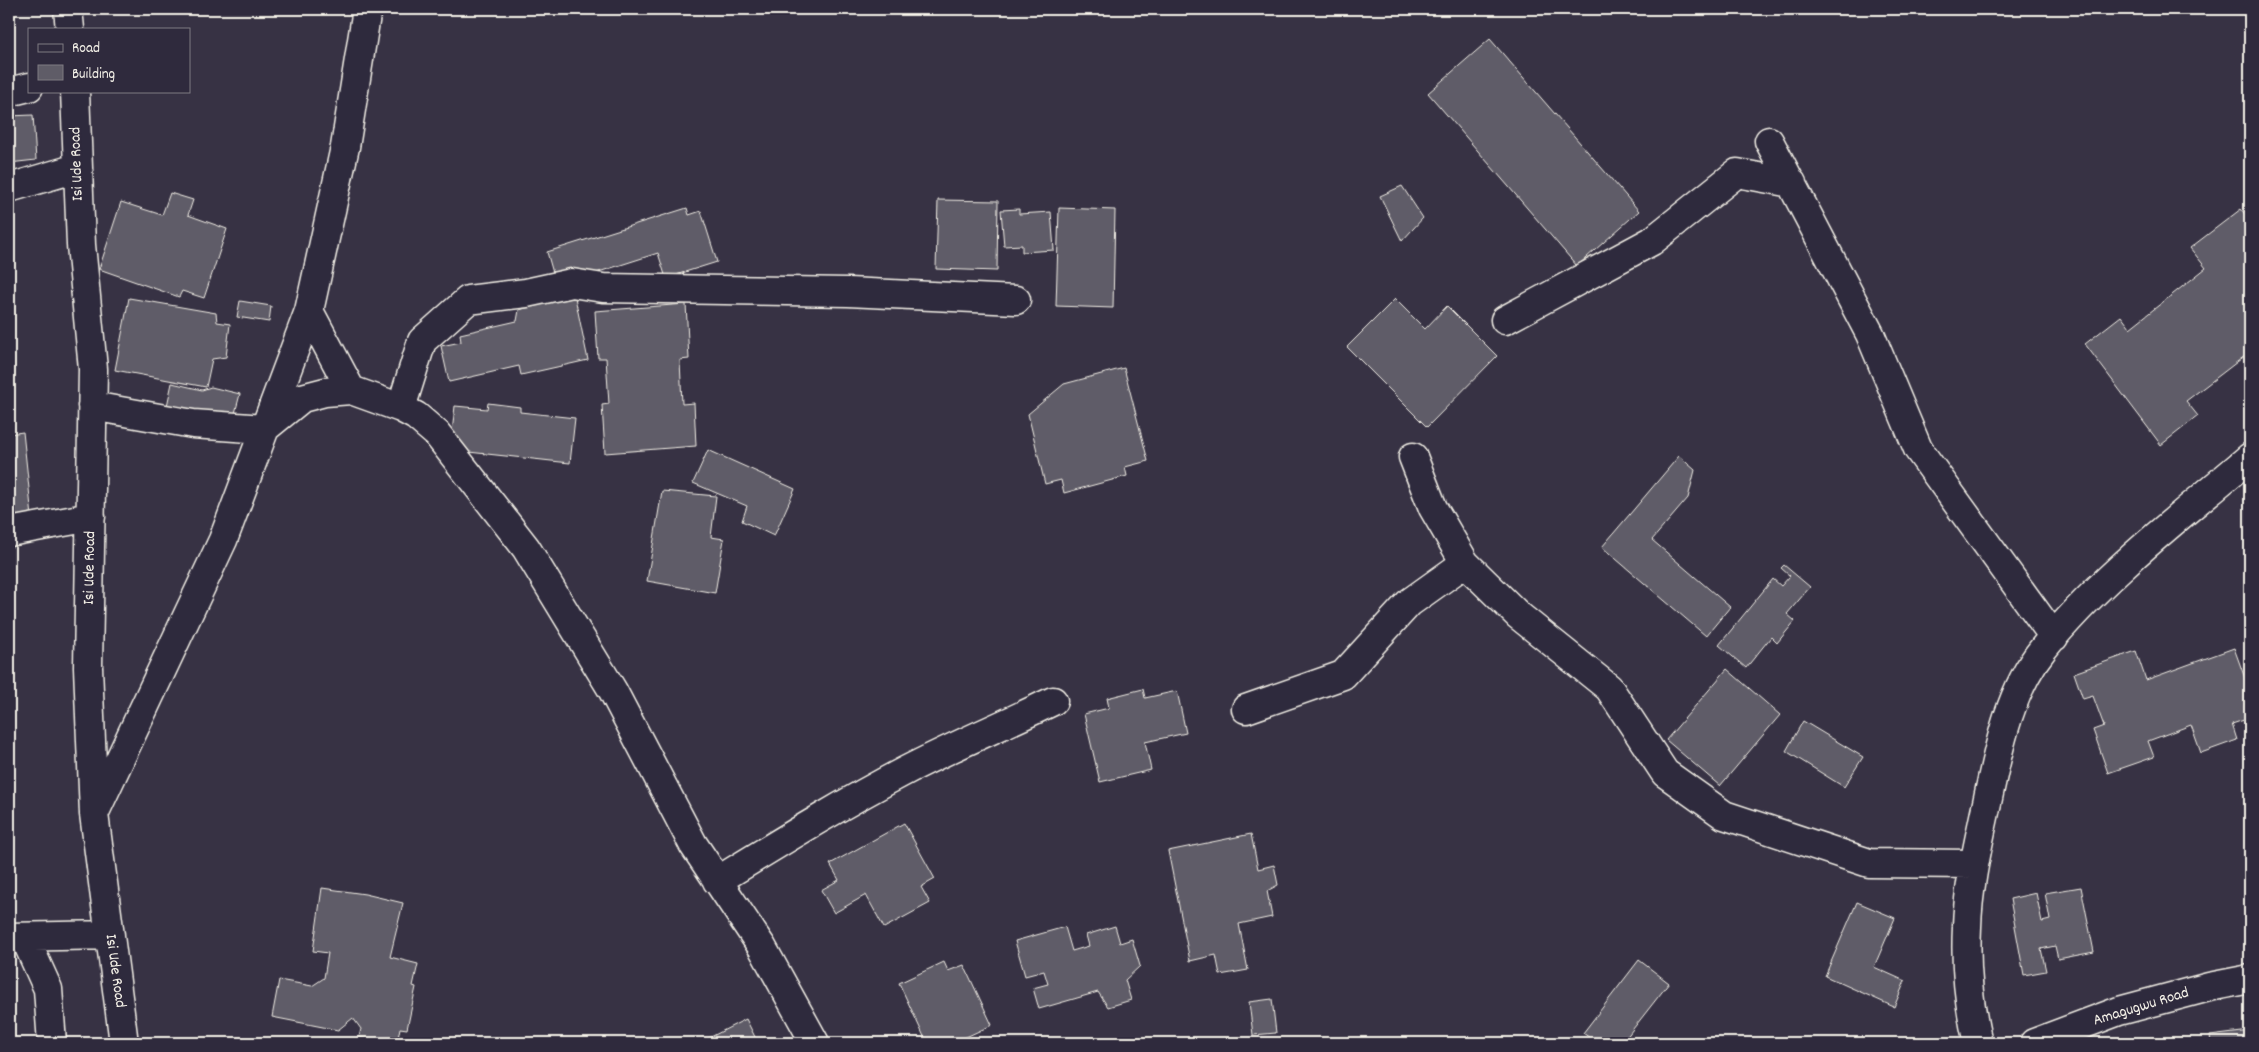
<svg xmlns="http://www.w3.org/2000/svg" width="2259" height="1052" font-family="Dekko,sans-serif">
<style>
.building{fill:#5f5c67;stroke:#f4f1e8}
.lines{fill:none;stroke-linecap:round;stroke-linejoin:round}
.minor-casing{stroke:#f4f1e8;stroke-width:31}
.minor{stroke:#2f2a3d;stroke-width:28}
.labels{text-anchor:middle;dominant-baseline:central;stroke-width:4;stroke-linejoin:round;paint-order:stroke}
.street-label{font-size:16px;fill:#f4f1e8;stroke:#2f2a3d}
</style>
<rect width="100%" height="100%" fill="#373244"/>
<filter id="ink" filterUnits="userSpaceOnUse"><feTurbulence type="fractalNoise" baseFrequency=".02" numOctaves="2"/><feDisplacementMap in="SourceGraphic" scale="10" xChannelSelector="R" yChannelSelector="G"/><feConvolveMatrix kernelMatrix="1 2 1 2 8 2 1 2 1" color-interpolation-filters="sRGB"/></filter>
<g filter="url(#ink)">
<path class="building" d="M1490,39L1639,211L1577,266L1428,93Z
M33,115L36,160L9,163V116Z
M1402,186L1423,218L1402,241L1380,196Z
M170,193L193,200L188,215L227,229L204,298L182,291L179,297L99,269L121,202L162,215Z
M938,200L998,201L997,271L936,269Z
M687,208L689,215L701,211L717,262L666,278L658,253L580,278L567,277L565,270L553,273L547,252Z
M1059,208L1115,210L1113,308L1056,306Z
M1019,209V214L1051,212L1054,250L1022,252V245L1004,246L1001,210Z
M2241,209L2250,221V352L2186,401L2198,416L2161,445L2085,344L2121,316L2130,328L2206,268L2190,248Z
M572,283L588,360L521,375L519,366L449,382L441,346L461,342L460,334L517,321L519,310L530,307L526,293Z
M129,298L216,313L217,322L230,324L226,357L212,359L206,387L115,370Z
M1395,299L1425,329L1447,306L1497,356L1427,427L1347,347Z
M240,301L271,306L269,322L237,317Z
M686,304L689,359L680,360L682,404L694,403L696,446L605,453L602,405L609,404L606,358H598L595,311Z
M1124,368L1148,461L1125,467L1127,476L1064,493L1061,480L1045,484L1028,414L1064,384Z
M172,383L202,390L211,387L240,394L233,421L167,406Z
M488,403L520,407V412L575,418L570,463L450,450L455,406L487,409Z
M23,432L32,517L9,519V434Z
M708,450L795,489L774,536L742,521L747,506L693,483Z
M1679,456L1695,470L1688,498L1652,540L1730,607L1706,636L1602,547Z
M662,491L716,496L711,537L724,539L715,593L647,581Z
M1784,565L1810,587L1787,614L1795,621L1777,643L1771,637L1746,668L1719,645L1773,579L1781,586L1790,576L1781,568Z
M2234,648L2250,692V718L2232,724L2237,740L2201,753L2191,725L2148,741L2154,757L2108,773L2093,730L2104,726L2093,696L2083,699L2074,673L2136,651L2146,680Z
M1727,669L1780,715L1720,786L1666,740Z
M1143,689L1145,698L1177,691L1186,733L1145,742L1151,770L1100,782L1084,714L1109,708L1107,698Z
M1803,721L1863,757L1844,787L1786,751Z
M904,823L935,879L921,887L930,903L884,928L866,895L834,913L821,890L839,880L830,864Z
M1251,834L1258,869L1274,865L1278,885L1267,891L1272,917L1239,924L1248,970L1220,975L1216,955L1190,961L1168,851Z
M2081,887L2094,952L2058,959L2055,946L2041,949L2046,971L2024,975L2010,899L2036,893L2042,922L2050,920L2045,893Z
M322,888L365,894L403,903L390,957L418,964L413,986L416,987L407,1029L400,1028L397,1043H387L359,1037L361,1029L353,1018L338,1030L272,1017L279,980L312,986L324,978L328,953L313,951Z
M1857,902L1895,918L1874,967L1905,981L1894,1007L1825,976Z
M1115,926L1120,943L1132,939L1140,966L1125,980L1131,1000L1108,1007L1098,992L1039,1009L1033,988L1048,984L1044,971L1025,976L1015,941L1065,927L1072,951L1089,946L1086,935Z
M1639,960L1669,983L1622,1043H1597L1583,1033Z
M944,962L948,971L964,965L992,1025L953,1043H927L899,983Z
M1272,999L1276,1033L1253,1035L1249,1002Z
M746,1019L758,1043H699Z
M2250,1031V1043H2211L2210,1036Z"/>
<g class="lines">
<defs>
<path id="minor" d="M68,9L70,29
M75,91L81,245L93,369L88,667L94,814L124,1043
M9,92L29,87
M1769,141L1870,334L1918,449L2054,637
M9,188L77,168
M309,311L351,390
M1505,320L1652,241L1737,173L1792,183
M92,406L193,424L264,429L302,398L325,392L351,390L401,408L416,416L437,434L526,548L613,691L693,844L762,947L815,1043
M401,408L422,341L468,300L526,293L572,283L603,288L848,292L1016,300
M1413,457L1433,508L1465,563L1518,615L1609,688L1665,773L1724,815L1869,863L1974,864
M9,532L91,517
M1246,709L1343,675L1409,603L1465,563
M96,810L223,540L309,311L345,147L367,9
M717,881C779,843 840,805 905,771C953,746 1004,725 1053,701
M9,937L110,935
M25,938L48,989L52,1043
M1978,1043C1969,1006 1965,966 1967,927C1968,888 1977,850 1985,812C1997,757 2007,694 2043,649C2101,577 2180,517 2250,457
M2034,1043L2119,1011L2209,987L2250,979"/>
</defs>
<use href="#minor" class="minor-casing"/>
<use href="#minor" class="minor"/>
</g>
</g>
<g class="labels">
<g class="street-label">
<text transform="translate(77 164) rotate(-92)">Isi Ude Road</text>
<text transform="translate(90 568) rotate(-89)">Isi Ude Road</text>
<text transform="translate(115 971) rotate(82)">Isi Ude Road</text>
<text transform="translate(2141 1007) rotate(-17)">Amagugwu Road</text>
</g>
</g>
<rect width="2259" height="1052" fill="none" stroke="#2f2a3d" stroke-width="30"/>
<rect x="15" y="15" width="2229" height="1022" fill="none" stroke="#f4f1e8" stroke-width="2" filter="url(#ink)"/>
<rect x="28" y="28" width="162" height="65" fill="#2f2a3d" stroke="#7e7a81"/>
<rect x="38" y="44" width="25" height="8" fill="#2f2a3d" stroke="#7e7a81"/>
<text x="72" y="52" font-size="15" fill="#f4f1e8">Road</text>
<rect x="38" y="65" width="25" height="15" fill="#5f5c67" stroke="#7e7a81"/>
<text x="72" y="78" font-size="15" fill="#f4f1e8">Building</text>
</svg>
